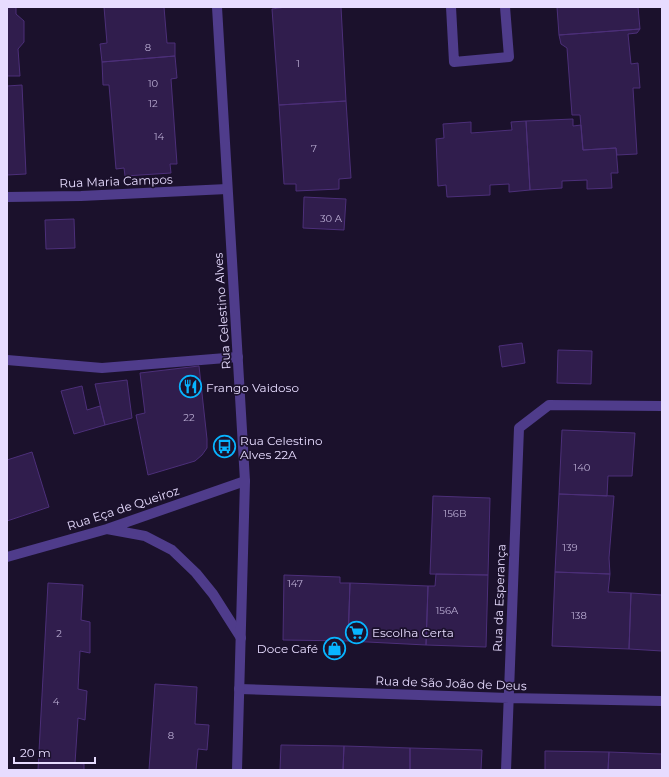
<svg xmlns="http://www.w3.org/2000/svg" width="669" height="777" font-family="Montserrat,sans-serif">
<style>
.building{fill:#301d4d;stroke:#4c2f79}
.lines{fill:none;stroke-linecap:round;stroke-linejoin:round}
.minor{stroke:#4f3c8b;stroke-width:10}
.tertiary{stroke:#4f3c8b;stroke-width:10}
.labels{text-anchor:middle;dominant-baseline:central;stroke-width:3.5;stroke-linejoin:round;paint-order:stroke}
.number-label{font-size:10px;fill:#b9acd2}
.street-label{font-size:12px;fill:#e7dcff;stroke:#1b112c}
.poi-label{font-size:12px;fill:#e7dcff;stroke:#1b112c;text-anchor:start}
</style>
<rect width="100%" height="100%" fill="#1b112c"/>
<path class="building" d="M7,7H16V14L24,21V42L18,49L20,76H7Z
M104,7H164L167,43H175V56L102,62L100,44L107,43Z
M286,7H341L346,101L279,105L272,9Z
M557,7H638L640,29L559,35Z
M640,29L637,33L628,34L631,64L638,63L640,88H633L637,154L617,155L616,148L583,150L580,115H572L567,48L561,44L559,35Z
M175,56L177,78L171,79L177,164H170L171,173L125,176L124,168L116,169L109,85H103L102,62Z
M22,85L26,174L7,175V86Z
M346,101L351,178L339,179V189L296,191V184H284L279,105Z
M573,119V126L581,125L583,150L616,148L618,173H611L612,188L587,189V180L562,181V188L530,190L526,121Z
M526,121L530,190L509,192V184L490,185V195L447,197L446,185L438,186L436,139L444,138L443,124L471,122V133L512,130L511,122Z
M304,197L346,199L344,230L303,228Z
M74,219L75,248L46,249L45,220Z
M522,343L525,363L502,367L499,346Z
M558,350L592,351L591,384L557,383Z
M199,366L207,439V448L202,455L195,461L148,475L136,415L145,413L140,373Z
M127,380L132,418L105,425L95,384Z
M82,386L87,410L100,406L105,425L74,434L61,391Z
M562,430L635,433L632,476H608L607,496L559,494Z
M32,452L49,507L7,521V460Z
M559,494L614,496L609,558L610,574L555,572Z
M433,496L490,498L488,575L430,574Z
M555,572L610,574L608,592L631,593L629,649L552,646Z
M436,574L488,575L486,647L426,645L428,586H435Z
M284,575L340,577V583H350L348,641L283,640Z
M48,583L83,585L81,620L90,622V653L80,651L78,689L87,691L85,720L78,718L75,763L84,764V770H38Z
M350,583L428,586L426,645L348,641Z
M631,593L662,595V651L629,649Z
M155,684L197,687L195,724L209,725L207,750L198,749L196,770H149Z
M281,745L344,746L343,770H280Z
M344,746L410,748V770H343Z
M410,748L482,750L481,770H410Z
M545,751L609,752L608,770H545Z
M609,752L662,754V770H608Z"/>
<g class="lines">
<path class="minor" d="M451,7L454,62L509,57L505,7
M7,197L81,196L227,189
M7,360L102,368L238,357
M107,529L145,536L172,550L196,573L213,594L241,638
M7,557L107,529L245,481
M239,689L509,698L662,701
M506,770L519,428L549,405L662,406"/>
<path class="tertiary" d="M217,7L245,481L237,770"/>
</g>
<defs>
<symbol id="restaurant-ring" viewBox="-11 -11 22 22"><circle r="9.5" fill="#1b112c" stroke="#08b4ff" stroke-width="1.5"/><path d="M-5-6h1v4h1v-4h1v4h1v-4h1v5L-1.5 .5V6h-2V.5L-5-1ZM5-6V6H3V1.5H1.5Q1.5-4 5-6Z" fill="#08b4ff"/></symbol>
<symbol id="bus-ring" viewBox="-11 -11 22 22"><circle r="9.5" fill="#1b112c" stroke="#08b4ff" stroke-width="1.5"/><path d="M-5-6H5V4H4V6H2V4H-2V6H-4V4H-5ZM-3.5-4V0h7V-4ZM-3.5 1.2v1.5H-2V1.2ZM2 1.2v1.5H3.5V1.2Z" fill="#08b4ff"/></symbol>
<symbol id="supermarket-ring" viewBox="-11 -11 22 22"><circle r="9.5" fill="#1b112c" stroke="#08b4ff" stroke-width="1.5"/><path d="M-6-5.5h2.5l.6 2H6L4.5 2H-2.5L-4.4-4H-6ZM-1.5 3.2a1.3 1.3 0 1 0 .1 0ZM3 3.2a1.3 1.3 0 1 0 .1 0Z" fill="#08b4ff"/></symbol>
<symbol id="shop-ring" viewBox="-11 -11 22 22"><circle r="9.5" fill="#1b112c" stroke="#08b4ff" stroke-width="1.5"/><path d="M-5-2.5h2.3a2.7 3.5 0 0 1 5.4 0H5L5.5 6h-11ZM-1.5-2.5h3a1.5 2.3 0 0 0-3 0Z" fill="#08b4ff"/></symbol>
</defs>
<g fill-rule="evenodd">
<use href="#restaurant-ring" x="178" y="374" width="25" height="25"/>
<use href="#bus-ring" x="212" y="434" width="25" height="25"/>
<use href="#supermarket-ring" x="344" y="620" width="25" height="25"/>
<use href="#shop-ring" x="322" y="636" width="25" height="25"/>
</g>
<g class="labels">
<g class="number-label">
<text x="148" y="47">8</text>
<text x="298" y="63">1</text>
<text x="153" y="83">10</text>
<text x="153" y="103">12</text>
<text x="159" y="136">14</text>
<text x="314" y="148">7</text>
<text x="331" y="218">30 A</text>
<text x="189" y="417">22</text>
<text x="582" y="467">140</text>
<text x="455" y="513">156B</text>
<text x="570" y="547">139</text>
<text x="295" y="583">147</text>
<text x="447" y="610">156A</text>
<text x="579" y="615">138</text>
<text x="59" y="633">2</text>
<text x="56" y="701">4</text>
<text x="171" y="735">8</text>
</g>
<g class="street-label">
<text transform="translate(116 181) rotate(-2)">Rua Maria Campos</text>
<text transform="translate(222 311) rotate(-94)">Rua Celestino Alves</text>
<text transform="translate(123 508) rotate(-18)">Rua Eça de Queiroz</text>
<text transform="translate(499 598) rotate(-88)">Rua da Esperança</text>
<text transform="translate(451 683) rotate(2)">Rua de São João de Deus</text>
</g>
<g class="poi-label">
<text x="206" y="387">Frango Vaidoso</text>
<text x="240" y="440">Rua Celestino<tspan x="240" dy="14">Alves 22A</tspan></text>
<text x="372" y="632">Escolha Certa</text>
<text x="318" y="648" text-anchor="end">Doce Café</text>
</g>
</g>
<rect width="669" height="777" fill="none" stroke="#e7dcff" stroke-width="16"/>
<path d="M14 757v6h81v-6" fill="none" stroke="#e7dcff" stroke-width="2"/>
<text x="20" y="757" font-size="12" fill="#e7dcff" stroke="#1b112c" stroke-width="3" paint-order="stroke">20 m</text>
</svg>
